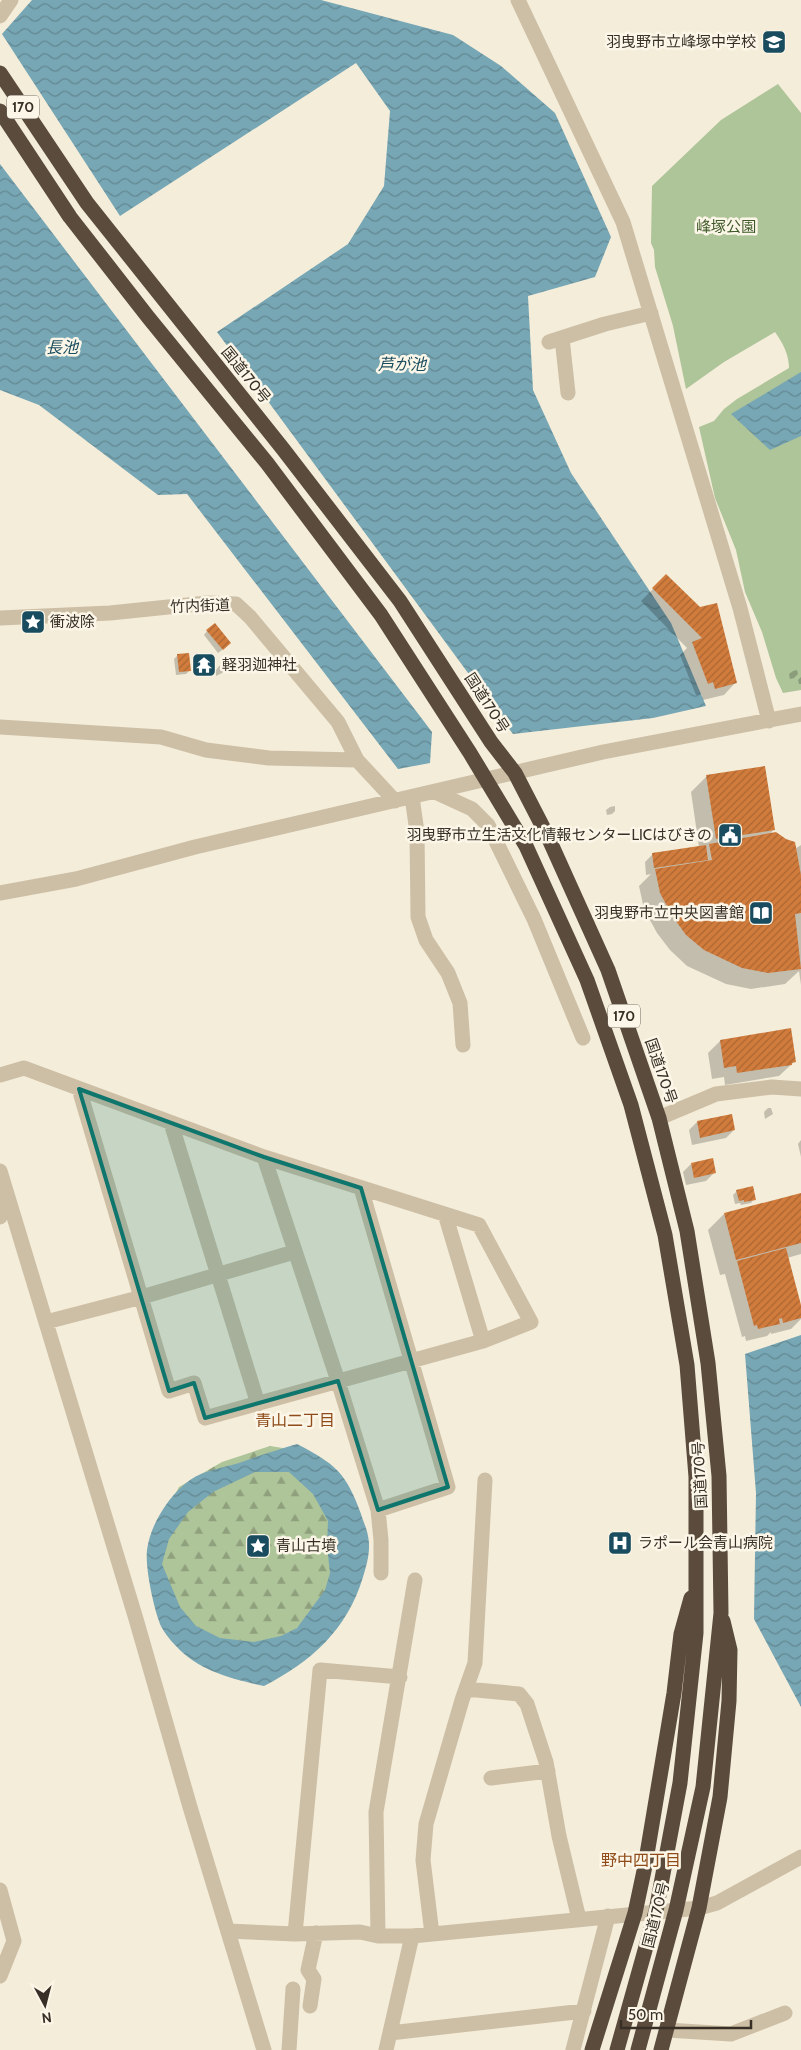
<svg xmlns="http://www.w3.org/2000/svg" width="801" height="2050" font-family="Cabin,'Noto Sans JP',sans-serif">
<style>
.forest{fill:url(#forest-firs)}
.park{fill:#aec499}
.water{fill:url(#water-waves);fill-rule:evenodd}
.shadow{fill:#0003}
.building{fill:url(#building-hatch)}
.lines{fill:none;stroke-linecap:round;stroke-linejoin:round}
.minor{stroke:#cdbfa5;stroke-width:15}
.highway{stroke:#5a4b3d;stroke-width:15}
.marked{fill:#0f766e;fill-opacity:0.2;stroke:#0f766e;stroke-width:4;stroke-linejoin:round}
.labels{text-anchor:middle;dominant-baseline:central;stroke-width:5;stroke-linejoin:round;paint-order:stroke}
.shield{fill:#fbf6e7;stroke:#726b61;stroke-width:1}
.shield-label{font-size:14px;font-weight:bold;fill:#383027}
.poi-label{font-size:15px;fill:#383027;stroke:#fbf6e7;text-anchor:start}
.park-label{font-size:15px;fill:#3e5928;stroke:#fbf6e7}
.street-label{font-size:15px;fill:#383027;stroke:#fbf6e7}
.water-label{font-size:16px;font-style:italic;fill:#194c5e;stroke:#fbf6e7}
.neighbourhood-label{font-size:16px;fill:#8f4b19;stroke:#fbf6e7}
</style>
<defs>
<pattern id="forest-firs" width="22" height="20" patternUnits="userSpaceOnUse" patternTransform="scale(1.25)"><rect width="22" height="20" fill="#aec499"/><path d="M5 1l3.5 6h-7zM16 11l3.5 6h-7z" fill="#8fa07d"/></pattern>
<pattern id="water-waves" width="16" height="10" patternUnits="userSpaceOnUse" patternTransform="scale(1.25)"><rect width="16" height="10" fill="#77a6b4"/><path d="M0 5q4-4 8 0t8 0" fill="none" stroke="#638892"/></pattern>
<pattern id="building-hatch" width="6" height="6" patternUnits="userSpaceOnUse" patternTransform="scale(1.25)"><rect width="6" height="6" fill="#d17c3c"/><path d="M-1 1l2-2M0 6l6-6M5 7l2-2" fill="none" stroke="#ab6632"/></pattern>
</defs>
<rect width="100%" height="100%" fill="#f4edda"/>
<path class="forest" d="M270,1446L302,1451L328,1486L335,1594L278,1645L200,1641L173,1610L162,1570L158,1526L179,1487L222,1462Z"/>
<path class="park" d="M778,84L801,113V690L783,693L776,678L762,632L745,592L736,550L715,498L699,427L714,421L724,409L737,399L789,368C789,355 783,343 775,332L724,362L686,389L673,326L655,267L654,250L651,243L652,186L721,120Z"/>
<path class="water" d="M32,0H321L453,35L501,66L555,113L611,237L595,277L528,296L533,390L571,473L671,623L706,706L653,718L513,734L217,332L348,244L384,186L390,111L356,63L120,216L2,34Z
M0,164L432,732L430,763L398,769L187,494L158,495L39,405L0,390Z
M801,372V436L770,450L731,414Z
M801,1335V1707L754,1619L756,1493L745,1354Z
M297,1444C335,1464 346,1472 361,1514C363,1521 367,1529 368,1536C371,1550 367,1564 363,1577C347,1630 311,1662 264,1686C232,1679 199,1671 176,1646C170,1640 161,1629 159,1621C153,1604 145,1567 147,1550C150,1525 169,1495 190,1480C205,1470 222,1468 239,1463C258,1456 277,1450 297,1444ZM255,1472H289L313,1494L328,1521L327,1546L330,1573L325,1590L297,1628L281,1636L254,1642L220,1638L196,1626L180,1607L162,1564L169,1539L188,1512L213,1492Z"/>
<path class="shadow" d="M666,576L736,682L724,695L703,700L701,694L696,695L680,655L687,648L641,601Z
M207,631L226,647L218,653L204,635Z
M178,655L190,670L186,674L176,675L174,659Z
M200,656L209,669L205,673L197,674L196,659Z
M219,666H223L224,672L216,676V670Z
M797,670L798,674L794,678L790,679L789,674L793,671Z
M801,677V684H799L798,680Z
M707,776L774,829L769,835L795,849L801,845V985L799,971L785,984L751,989L726,984L687,966L670,950L657,933L644,909L639,886L651,874L646,875L645,862L653,854L699,847L691,792Z
M615,806V811L612,814L607,815L606,810L610,807Z
M720,1041L795,1061L779,1076L725,1085L724,1077L712,1079L708,1053Z
M768,1108H771L773,1114L765,1119L764,1112Z
M697,1122L734,1130L726,1138L692,1145L689,1130Z
M801,1140V1157L798,1144Z
M691,1164L714,1173L706,1181L686,1185L683,1172Z
M737,1191L754,1199L751,1203L741,1205L740,1203L735,1204L733,1195Z
M801,1194V1254L787,1258L801,1310V1319L791,1329L771,1334V1332L767,1336L746,1341L745,1336L742,1337L725,1274L720,1275L708,1230L724,1214Z"/>
<path class="building" d="M666,574L700,607L717,603L737,683L715,689L713,682L708,684L692,642L702,638L652,588Z
M215,623L231,643L223,650L206,630Z
M189,653L191,671L179,672L177,654Z
M206,654L210,670L200,671L199,655Z
M765,766L775,830L716,839L706,775Z
M776,832L786,839L795,842L801,875V913L795,914L801,969L768,973L742,968L704,950L686,935L673,917L660,893L655,869L712,860L709,844Z
M706,845L708,860L654,868L652,853Z
M791,1028L796,1062L792,1063V1065L737,1073L736,1066L724,1068L720,1040Z
M732,1114L735,1130L700,1138L697,1121Z
M713,1158L716,1173L694,1178L691,1163Z
M753,1186L756,1200L744,1202V1200L739,1201L736,1190Z
M801,1193V1243L736,1260L724,1213Z
M786,1248L801,1305V1318L783,1323L782,1318L779,1319L780,1324L758,1329L757,1325L754,1326L737,1261Z"/>
<g class="lines">
<path class="minor" d="M518,0L623,222L740,608L769,721
M0,16L11,0
M562,338L568,393
M549,342L605,324L651,313
M0,618L110,613L207,603L236,604L250,617L338,722L357,760L395,801
M0,727L161,737L206,750L269,758L357,760
M435,792L472,809L488,825L534,919L583,1038
M412,797L417,832L418,917L426,940L448,973L460,1003L463,1045
M0,893L76,879L195,847L603,752L801,714
M0,1075L24,1068L264,1157L479,1225L531,1322L483,1341L205,1418L194,1383L169,1391L79,1089
M659,1118L716,1094L772,1087L801,1089
M171,1123L258,1404
M264,1157L338,1381L378,1510L381,1540V1573
M0,1171L136,1619L190,1807L264,2050
M361,1188L448,1487L378,1510
M445,1214L483,1341
M0,1217L7,1194
M46,1322L142,1297L294,1252
M466,1689L519,1694L527,1704L546,1762L559,1836L579,1919
M491,1778L548,1771
M0,1890L14,1941L0,1976
M228,1931L295,1934L360,1932L378,1936H412L699,1908L717,1903L801,1857
M295,1934L320,1670L400,1677
M432,1934L423,1860L426,1824L462,1700L475,1663L485,1480
M378,1936L376,1812L415,1580
M310,2006L314,1979L308,1970L316,1933
M667,2030L731,2034L785,2013
M390,2033L584,2011
M289,2050L293,1989
M386,2050L412,1936
M573,2050L608,1916"/>
<path class="highway" d="M0,73L87,203L283,449L400,601L491,742L515,773L548,837L608,970L659,1118L687,1231L708,1363L719,1476L721,1613L703,1787L676,1910L638,2050
M0,111L70,217L148,317L267,463L381,615L470,753L526,846L587,980L631,1105L665,1235L687,1365L696,1477V1633L680,1783L656,1911L617,2050
M592,2050L635,1913L645,1866L674,1693L681,1634L691,1598
M661,2050L699,1908L720,1797L729,1701L730,1650L723,1621"/>
</g>
<path class="marked" d="M79,1089L264,1157L361,1188L448,1487L378,1510L338,1381L205,1418L194,1383L169,1391Z"/>
<defs>
<symbol id="school-square" viewBox="-11 -11 22 22"><rect x="-9" y="-9" width="18" height="18" rx="4" fill="#194c5e" stroke="#fbf6e7"/><path d="M0-5L7-2L0 1L-7-2ZM-4 1L0 2.5L4 1V4Q0 6-4 4Z" fill="#fff"/></symbol>
<symbol id="sight-square" viewBox="-11 -11 22 22"><rect x="-9" y="-9" width="18" height="18" rx="4" fill="#194c5e" stroke="#fbf6e7"/><path d="M0-6L1.8-2.2L6-1.7L2.9 1.2L3.7 5.4L0 3.3L-3.7 5.4L-2.9 1.2L-6-1.7L-1.8-2.2Z" fill="#fff"/></symbol>
<symbol id="temple-square" viewBox="-11 -11 22 22"><rect x="-9" y="-9" width="18" height="18" rx="4" fill="#194c5e" stroke="#fbf6e7"/><path d="M0-6L5-2H3V0L6.5 2.5H4V6H1.5V3h-3V6H-4V2.5H-6.5L-3 0V-2H-5Z" fill="#fff"/></symbol>
<symbol id="civic-square" viewBox="-11 -11 22 22"><rect x="-9" y="-9" width="18" height="18" rx="4" fill="#194c5e" stroke="#fbf6e7"/><path d="M-.6-6.5H3V-4.5H.6V-3L4-1V1h2V6H-6V1h2V-1L-.6-3ZM-1.2 2.5V6h2.4V2.5Z" fill="#fff"/></symbol>
<symbol id="library-square" viewBox="-11 -11 22 22"><rect x="-9" y="-9" width="18" height="18" rx="4" fill="#194c5e" stroke="#fbf6e7"/><path d="M-6-4Q-3-5.5-.7-3.5V5Q-3 3-6 4ZM6-4Q3-5.5 .7-3.5V5Q3 3 6 4Z" fill="#fff"/></symbol>
<symbol id="hospital-square" viewBox="-11 -11 22 22"><rect x="-9" y="-9" width="18" height="18" rx="4" fill="#194c5e" stroke="#fbf6e7"/><path d="M-5-5h3v3.5h4V-5h3V5h-3V1.5h-4V5h-3Z" fill="#fff"/></symbol>
</defs>
<g fill-rule="evenodd">
<use href="#school-square" x="760" y="28" width="28" height="28"/>
<use href="#sight-square" x="19" y="608" width="28" height="28"/>
<use href="#temple-square" x="190" y="651" width="28" height="28"/>
<use href="#civic-square" x="716" y="821" width="28" height="28"/>
<use href="#library-square" x="747" y="899" width="28" height="28"/>
<use href="#hospital-square" x="606" y="1529" width="28" height="28"/>
<use href="#sight-square" x="244" y="1532" width="28" height="28"/>
</g>
<g class="labels">
<g class="shield">
<rect x="7" y="95.5" width="32" height="23" rx="4"/>
<rect x="608" y="1004.5" width="32" height="23" rx="4"/>
</g>
<g class="shield-label">
<text x="23" y="107">170</text>
<text x="624" y="1016">170</text>
</g>
<g class="poi-label">
<text x="756" y="42" text-anchor="end">羽曳野市立峰塚中学校</text>
<text x="50" y="622">衝波除</text>
<text x="222" y="665">軽羽迦神社</text>
<text x="712" y="835" text-anchor="end">羽曳野市立生活文化情報センターLICはびきの</text>
<text x="744" y="913" text-anchor="end">羽曳野市立中央図書館</text>
<text x="638" y="1543">ラポール会青山病院</text>
<text x="276" y="1546">青山古墳</text>
</g>
<g class="park-label">
<text x="726" y="227">峰塚公園</text>
</g>
<g class="street-label">
<text transform="translate(246 375) rotate(51)">国道170号</text>
<text transform="translate(200 606) rotate(-2)">竹内街道</text>
<text transform="translate(487 703) rotate(57)">国道170号</text>
<text transform="translate(661 1071) rotate(71)">国道170号</text>
<text transform="translate(700 1475) rotate(-93)">国道170号</text>
<text transform="translate(656 1915) rotate(-76)">国道170号</text>
</g>
<g class="water-label">
<text x="62" y="347">長池</text>
<text x="402" y="364">芦が池</text>
</g>
<g class="neighbourhood-label">
<text x="295" y="1420">青山二丁目</text>
<text x="641" y="1860">野中四丁目</text>
</g>
</g>
<g transform="translate(45 2005) rotate(173)" stroke="#fbf6e7" stroke-width="4" paint-order="stroke">
<path d="M0-4L9 19L0 12L-9 19Z" fill="#383027"/>
<text y="-8" font-size="14" font-weight="bold" text-anchor="middle" fill="#383027">N</text>
</g>
<path d="M621 2020v8h130v-8" fill="none" stroke="#383027" stroke-width="2.5"/>
<text x="628" y="2020" font-size="15" fill="#383027" stroke="#fbf6e7" stroke-width="4" paint-order="stroke">50 m</text>
</svg>
